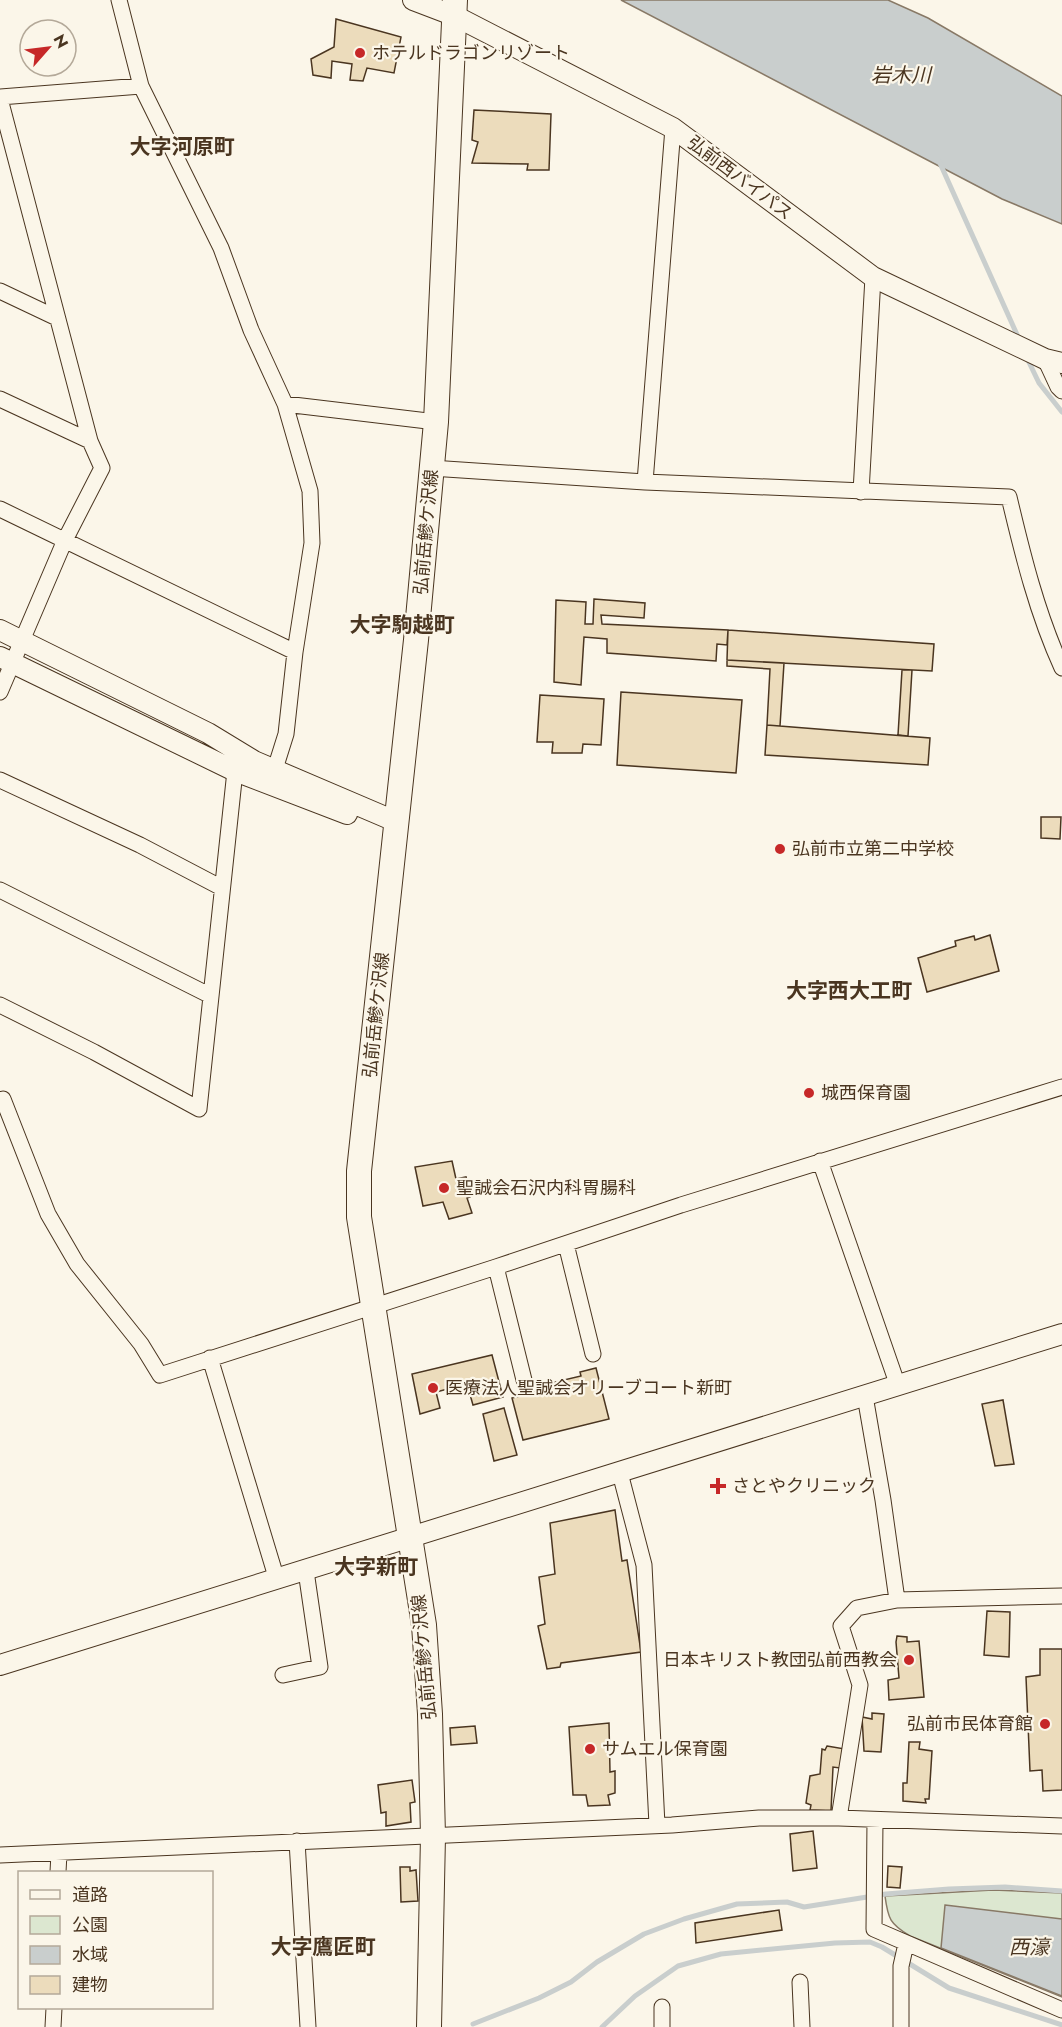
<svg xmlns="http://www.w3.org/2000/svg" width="1062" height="2027" font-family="Jost,'Noto Sans JP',sans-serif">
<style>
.green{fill:#dce7d0;stroke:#887966;stroke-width:1.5}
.water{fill:#c9cecd;stroke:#887966;stroke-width:1.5}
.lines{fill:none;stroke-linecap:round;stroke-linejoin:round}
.stream{stroke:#c9cecd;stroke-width:5}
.building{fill:#ecdcbc;stroke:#4a3520;stroke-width:1.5}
.minor-casing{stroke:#4a3520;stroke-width:17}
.tertiary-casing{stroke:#4a3520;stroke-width:22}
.primary-casing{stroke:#4a3520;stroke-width:26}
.minor{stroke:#fbf6e9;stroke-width:15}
.tertiary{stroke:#fbf6e9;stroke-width:20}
.primary{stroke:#fbf6e9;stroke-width:24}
.poi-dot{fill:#c62828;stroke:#fbf6e9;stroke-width:2}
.labels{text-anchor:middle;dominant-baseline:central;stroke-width:4.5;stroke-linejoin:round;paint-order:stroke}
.poi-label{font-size:18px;fill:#4a3520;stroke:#fbf6e9;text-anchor:start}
.street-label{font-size:18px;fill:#4a3520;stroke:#fbf6e9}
.water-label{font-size:20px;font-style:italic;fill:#4a3520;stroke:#fbf6e9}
.quarter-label{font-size:21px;font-weight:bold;fill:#4a3520;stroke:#fbf6e9}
</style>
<rect width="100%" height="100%" fill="#fbf6e9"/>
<path class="green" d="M993,1890L1062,1893V1997L910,1936C890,1924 888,1919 885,1896Z"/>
<path class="water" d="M621,0H888L928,18L1062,96V224L1002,199Z
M945,1905L1062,1919V1996L941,1948Z"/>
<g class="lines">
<path class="stream" d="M939,161L1019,339
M1026,356L1039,383L1062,412
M473,2024L539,1998L571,1982L597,1962L644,1934L684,1919L737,1904L787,1902L804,1907L886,1894L949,1889L1005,1887L1062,1891
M602,2027L635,1996L678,1966L721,1954L835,1943L870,1942L882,1947L949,1988L1062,2025"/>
</g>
<path class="building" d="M336,19L401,37L394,73L367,68L363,81L350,80L352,64L332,61L331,78L313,75L311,59L334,47Z
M474,110L551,114L549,170H527L528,164L472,163L478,142L472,140Z
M594,599L645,603L644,618L601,615L602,624L728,630L727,645L717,644L716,661L607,653V639L584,637L581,685L554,682L556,600L586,602L585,624H593Z
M728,630L934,644L932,671L727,660Z
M727,660L784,663L780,726L767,725L770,669L727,666Z
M902,670H912L908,736L898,735Z
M621,692L742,700L736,773L617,765Z
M540,695L604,699L601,745L583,744L582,753H552L553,742H537Z
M767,725L930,738L928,765L765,755Z
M1041,817H1061L1060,839L1041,838Z
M990,935L999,971L927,992L918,958L956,946L955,941L974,936L975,940Z
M452,1161L456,1179L466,1177L470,1197L467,1198L472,1213L449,1219L443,1202L423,1206L415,1167Z
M492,1355L503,1397L473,1405L467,1384L436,1392L440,1408L420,1414L412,1374Z
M596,1368L609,1419L523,1440L512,1398L551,1388V1383L581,1376L580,1372Z
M1003,1400L1014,1464L995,1466L982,1404Z
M504,1408L517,1455L494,1461L483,1414Z
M615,1510L622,1561L627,1560L641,1652L561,1663L560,1667L547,1669L538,1626L545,1624L539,1577L555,1574L550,1523Z
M987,1611L1010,1612L1009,1657L984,1655Z
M897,1636L907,1637V1642L919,1641L924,1697L889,1700L888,1680L899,1678L896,1642Z
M1040,1649H1062V1790L1043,1791L1042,1770L1030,1771L1026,1677L1040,1675Z
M872,1713L884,1714L881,1752L864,1751L862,1717L872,1719Z
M609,1723L610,1772L615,1771V1793L608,1795L610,1805L588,1806L586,1795H573L569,1727Z
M475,1726L477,1743L451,1745L450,1728Z
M909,1742H920L919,1749L932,1751L929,1799H925L926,1803L903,1801V1783H907Z
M827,1746L845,1749L840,1768L833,1767L831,1811L810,1810L811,1805L806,1803L810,1776L820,1774L822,1749L825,1750Z
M412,1780L415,1802L410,1803L411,1822L386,1826V1812L381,1813L378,1785Z
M813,1831L817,1868L793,1871L790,1834Z
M888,1866L902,1867L900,1888L887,1887Z
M400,1867H410V1871L416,1870L418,1901L401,1902Z
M779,1910L782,1930L696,1943L695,1923Z"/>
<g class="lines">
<defs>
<path id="minor" d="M119,0L141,86L221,248L251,330L285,404L310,491L312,543L295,652L286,734L275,769
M0,97L141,86
M0,99L90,441L102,468L65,540L0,692
M0,291L57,318
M1045,359L1058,387L1062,391
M0,399L90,441
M285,404L436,422
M431,468L645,482L1009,497C1023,556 1037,613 1062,668
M645,482L673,128
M861,492L873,277
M0,509L295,652
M0,780L140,845L222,888
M0,890L211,996
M0,1005L94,1052L199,1109L235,771
M0,1100L3,1099L48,1214L77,1264L141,1344L160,1375L496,1267L681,1205L1062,1087
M820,1161L898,1386
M566,1244L593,1354
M496,1267L524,1380
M210,1358L277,1580
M865,1396L883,1500L897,1600
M620,1473L644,1565L657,1825
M283,1675L320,1667L306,1571
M839,1818L860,1685L841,1626L857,1608L897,1600L1062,1596
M875,1820L874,1929L1062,2010
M297,1841L308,2027
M0,1855L672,1825L759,1818H839L1062,1826
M58,1872L59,1853
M800,1982L802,2027
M662,2007V2027
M53,2027L54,2008
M901,2027V1966L906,1944"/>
<path id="tertiary" d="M413,0L455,16L673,128L873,277L1045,359L1062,363
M0,630L208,733L254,761L397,822
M0,657L235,771L347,814
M0,1665L1062,1334"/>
<path id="primary" d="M429,2027L433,1836L430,1714L424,1625L359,1217V1171L416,640L436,422L455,0"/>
</defs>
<use href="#minor" class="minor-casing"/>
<use href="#tertiary" class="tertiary-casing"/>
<use href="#primary" class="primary-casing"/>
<use href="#minor" class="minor"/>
<use href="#tertiary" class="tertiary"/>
<use href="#primary" class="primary"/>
</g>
<g class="poi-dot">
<circle cx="360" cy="53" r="6"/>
<circle cx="780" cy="849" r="6"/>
<circle cx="809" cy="1093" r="6"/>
<circle cx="444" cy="1188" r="6"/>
<circle cx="433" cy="1388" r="6"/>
<path d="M715 1477h6v6h6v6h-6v6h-6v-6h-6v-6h6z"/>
<circle cx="909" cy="1660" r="6"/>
<circle cx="1045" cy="1724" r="6"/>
<circle cx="590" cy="1749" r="6"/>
</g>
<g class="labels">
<g class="poi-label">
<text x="372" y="53">ホテルドラゴンリゾート</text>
<text x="792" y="849">弘前市立第二中学校</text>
<text x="821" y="1093">城西保育園</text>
<text x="456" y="1188">聖誠会石沢内科胃腸科</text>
<text x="445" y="1388">医療法人聖誠会オリーブコート新町</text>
<text x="732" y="1486">さとやクリニック</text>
<text x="897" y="1660" text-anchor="end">日本キリスト教団弘前西教会</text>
<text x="1033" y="1724" text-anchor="end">弘前市民体育館</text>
<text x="602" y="1749">サムエル保育園</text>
</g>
<g class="street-label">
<text transform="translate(740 178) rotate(37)">弘前西バイパス</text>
<text transform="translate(426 532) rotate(-85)">弘前岳鰺ケ沢線</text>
<text transform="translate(376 1015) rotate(-84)">弘前岳鰺ケ沢線</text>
<text transform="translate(424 1657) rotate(-95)">弘前岳鰺ケ沢線</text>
</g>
<g class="water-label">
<text x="901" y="75">岩木川</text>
<text x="1029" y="1947">西濠</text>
</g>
<g class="quarter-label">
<text x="182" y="147">大字河原町</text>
<text x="402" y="625">大字駒越町</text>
<text x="849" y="991">大字西大工町</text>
<text x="376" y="1567">大字新町</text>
<text x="323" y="1947">大字鷹匠町</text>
</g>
</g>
<rect x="18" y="1871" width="195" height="138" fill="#fbf6e9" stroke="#b4a999" stroke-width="1.5"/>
<rect x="30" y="1890" width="30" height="9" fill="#fbf6e9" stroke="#b4a999" stroke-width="1.5"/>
<text x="72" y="1901" font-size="18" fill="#4a3520">道路</text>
<rect x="30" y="1916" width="30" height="18" fill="#dce7d0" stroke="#b4a999" stroke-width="1.5"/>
<text x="72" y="1931" font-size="18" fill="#4a3520">公園</text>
<rect x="30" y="1946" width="30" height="18" fill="#c9cecd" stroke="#b4a999" stroke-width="1.5"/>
<text x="72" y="1961" font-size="18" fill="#4a3520">水域</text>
<rect x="30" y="1976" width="30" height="18" fill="#ecdcbc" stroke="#b4a999" stroke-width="1.5"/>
<text x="72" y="1991" font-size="18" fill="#4a3520">建物</text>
<g transform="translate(48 48) rotate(62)"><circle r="28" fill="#fbf6e9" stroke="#b4a999" stroke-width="1.5"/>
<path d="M0-4.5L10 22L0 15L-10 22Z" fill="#c62828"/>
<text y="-9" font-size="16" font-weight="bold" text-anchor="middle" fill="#4a3520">N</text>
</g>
</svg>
